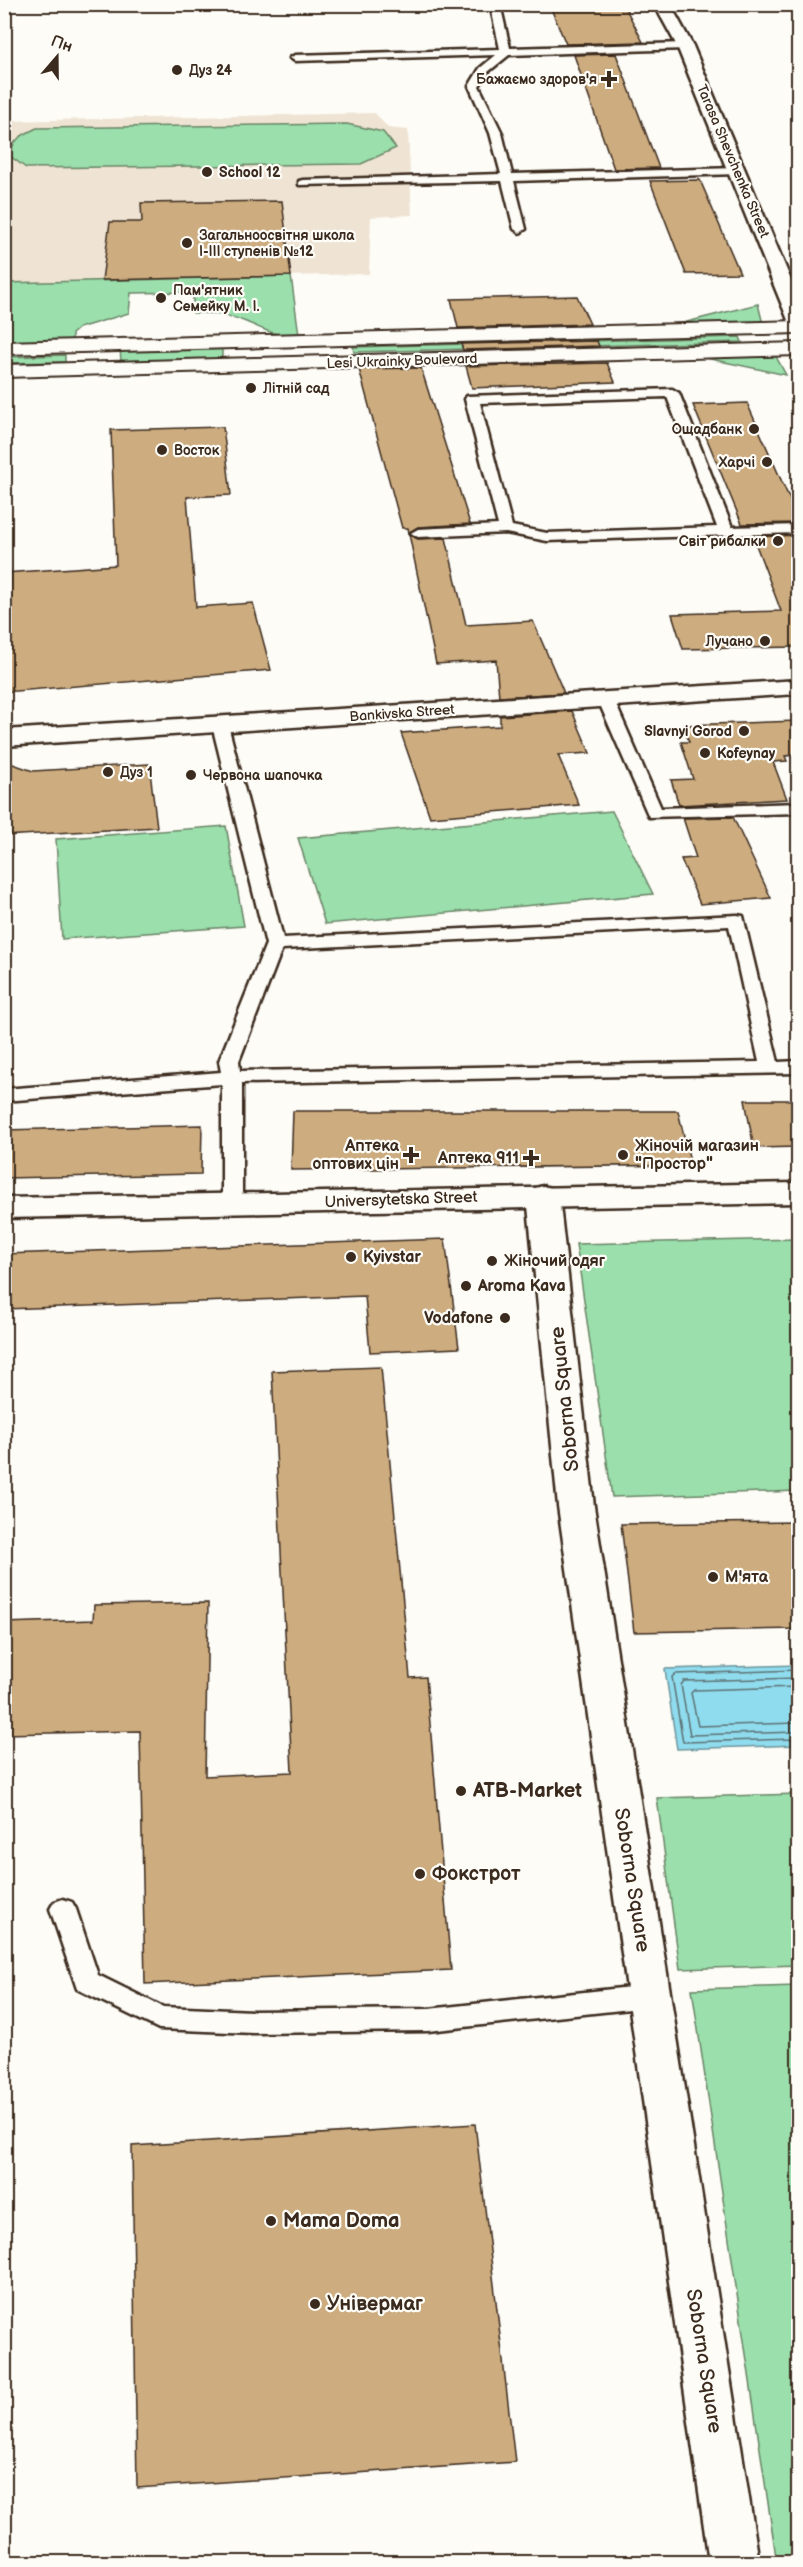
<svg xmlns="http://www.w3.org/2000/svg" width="803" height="2567" font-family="'Balsamiq Sans',sans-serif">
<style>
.built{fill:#efe4d3}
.green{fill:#9adfac;stroke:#6a8465;stroke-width:1.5}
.water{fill:#8fdcef;stroke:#6d959b;stroke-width:1.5}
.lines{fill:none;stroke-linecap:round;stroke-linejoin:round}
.shore{stroke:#5d7172;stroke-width:1.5}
.building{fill:#cdad80;stroke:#3b2a1e;stroke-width:1.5}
.service-casing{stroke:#3b2a1e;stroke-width:5}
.pedestrian-casing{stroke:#3b2a1e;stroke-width:4}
.minor-casing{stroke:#3b2a1e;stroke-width:5}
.tertiary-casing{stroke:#3b2a1e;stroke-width:5}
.service{fill:#fdfcf7;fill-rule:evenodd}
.pedestrian{fill:#fdfcf7;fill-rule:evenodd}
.minor{fill:#fdfcf7;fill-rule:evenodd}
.tertiary{fill:#fdfcf7;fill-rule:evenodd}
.poi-dot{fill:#3b2a1e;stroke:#fdfcf7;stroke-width:2}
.labels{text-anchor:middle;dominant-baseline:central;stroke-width:4.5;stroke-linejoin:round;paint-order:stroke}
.far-poi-label{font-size:14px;font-weight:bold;fill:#3b2a1e;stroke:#fdfcf7;text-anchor:start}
.far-street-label{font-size:14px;fill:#3b2a1e;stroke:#fdfcf7}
.poi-label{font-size:16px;font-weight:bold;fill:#3b2a1e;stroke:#fdfcf7;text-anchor:start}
.street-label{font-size:16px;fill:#3b2a1e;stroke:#fdfcf7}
.near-street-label{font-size:20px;fill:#3b2a1e;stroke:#fdfcf7}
.near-poi-label{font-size:20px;font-weight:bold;fill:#3b2a1e;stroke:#fdfcf7;text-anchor:start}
</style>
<rect width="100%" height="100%" fill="#fdfcf7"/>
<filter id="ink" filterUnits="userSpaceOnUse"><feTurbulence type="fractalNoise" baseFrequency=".0167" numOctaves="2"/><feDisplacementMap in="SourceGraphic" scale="12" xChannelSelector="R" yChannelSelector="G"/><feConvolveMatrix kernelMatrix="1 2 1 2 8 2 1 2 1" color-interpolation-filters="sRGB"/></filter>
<g filter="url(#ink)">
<path class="built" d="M375,113L388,128L408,130L412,215L371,217L369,274L5,283L4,121Z"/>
<path class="green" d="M347,124L383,132L396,148L361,164L26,168L10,156C12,139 22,135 37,128Z
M291,276L299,335C266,336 263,327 235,318C221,313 207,313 193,313V292L131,293L129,313L79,328L72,334V342L5,343L4,283Z
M758,304L763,324L667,327Z
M740,337L742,342L354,352L353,347Z
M222,345V359L121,362L120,348Z
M774,353L786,375L696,356Z
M65,355V362L5,363V357Z
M612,811L653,894L325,924L298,838Z
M226,826L244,926L62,939L56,839Z
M798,1239V1491L612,1497L576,1244Z
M798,1794V1965L680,1969L657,1798Z
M798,1986V2557H776L692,1989Z"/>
<path class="water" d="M798,1665V1745L677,1749L665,1669Z"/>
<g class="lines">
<path class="shore" d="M798,1670L675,1674L672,1677L683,1742L798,1739
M798,1678L684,1681L681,1685L690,1735L798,1732
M798,1687L694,1690L691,1693L698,1726L798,1723"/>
</g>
<path class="building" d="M549,4L625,7L643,42L566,44Z
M616,54L659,168L614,169L574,55Z
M700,180L740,273L686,274L650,181Z
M282,201L291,276L102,280L110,222H142L141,203Z
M577,296L590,324L458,328L451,299Z
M597,341L599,346L463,350L461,344Z
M607,363L615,382L472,388L466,366Z
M421,368L470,524L418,527L409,533L408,528H402L359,369Z
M747,403L798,518V523L742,524L693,405Z
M223,427L231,495L187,497L196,607L253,603L271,670L4,692V573L116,565L111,430Z
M409,534L418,539L446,538L466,625L533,621L564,693L499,697L496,660L436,664Z
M798,535V647L683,649L672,614L781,611L753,537Z
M572,711L590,753L558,755L579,805L430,817L401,733L500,726V716Z
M798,721V755L785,756L787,761L773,762L787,799L679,805L671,780L693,779L681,742H689L683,725Z
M4,761L33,771L149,764L157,827L4,836Z
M733,817L771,898L700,904L681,859L696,858L683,818Z
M745,1100H798V1147L754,1148Z
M293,1111H678L691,1165L291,1170Z
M202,1125L201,1174L4,1178V1130Z
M445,1239L459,1348L370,1352L365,1296L4,1309V1254Z
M381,1367L410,1678L426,1677L451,1970L145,1984L140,1731L4,1734V1623L93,1620L94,1605L208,1603L205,1776L292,1772L272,1371Z
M798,1522V1629L634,1632L621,1524Z
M475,2124L515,2462L137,2488L132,2146Z"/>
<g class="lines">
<defs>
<path id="service" d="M490,4H500L510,48L685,43L690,46L685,49L509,55L488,72L479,86L502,133L512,174L738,168L744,171L738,174L514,181L526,229L520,233L514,229L502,181L299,185V181L303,180L501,174L490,133L469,86L480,68L496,55L295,61L290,58L295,55L500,49Z
M672,389L679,393L732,527L798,525V533L547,541L506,533L418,537L411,533L418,529L498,525L465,399L467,396ZM667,397L717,527L547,533L512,526L480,403Z
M606,695L614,700L661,808L798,803V813L649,817L598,700Z
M220,720L228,725L283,938L737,915L743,916L778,1062L798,1061V1073L242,1083V1205L239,1209H225L222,1205V1084L4,1101V1089L221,1072L219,1061L266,944L212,725ZM729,926L759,1062L240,1071L239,1061L282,949Z
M63,1899L72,1902L76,1909L98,1975L163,2007L253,2011L428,2009L649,1985L659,1989L663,1996L659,2003L649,2007L428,2031L253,2033L159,2029L77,1989L50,1909L54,1902Z"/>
<path id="pedestrian" d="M798,321V333L4,354V342Z
M798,343V355L4,377V365Z"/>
<path id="minor" d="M543,1186L554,1189L559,1196L594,1506L759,2562H709L558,1506L527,1196L532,1189Z"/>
<path id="tertiary" d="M654,4H670L693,46L798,297V326L791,324L788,320L677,46Z
M798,680V694L4,746V730Z
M798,1183V1203L4,1218V1198Z"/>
</defs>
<use href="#service" class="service-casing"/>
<use href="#pedestrian" class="pedestrian-casing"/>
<use href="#minor" class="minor-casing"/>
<use href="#tertiary" class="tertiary-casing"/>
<use href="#service" class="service"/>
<use href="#pedestrian" class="pedestrian"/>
<use href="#minor" class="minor"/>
<use href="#tertiary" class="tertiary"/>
</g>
</g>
<g class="poi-dot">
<circle cx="177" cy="70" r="6"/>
<path d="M606 70h6v6h6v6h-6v6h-6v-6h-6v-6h6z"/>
<circle cx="207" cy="172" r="6"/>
<circle cx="187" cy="243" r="6"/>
<circle cx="161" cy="298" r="6"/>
<circle cx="251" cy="388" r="6"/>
<circle cx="754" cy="429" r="6"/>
<circle cx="162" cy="450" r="6"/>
<circle cx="767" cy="462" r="6"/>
<circle cx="778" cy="541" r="6"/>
<circle cx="765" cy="641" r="6"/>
<circle cx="744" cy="731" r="6"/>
<circle cx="705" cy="753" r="6"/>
<circle cx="108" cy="772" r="6"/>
<circle cx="191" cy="775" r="6"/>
<path d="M408 1146h6v6h6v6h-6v6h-6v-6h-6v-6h6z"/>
<circle cx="623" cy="1155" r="6"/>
<path d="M528 1149h6v6h6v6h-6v6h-6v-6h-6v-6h6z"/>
<circle cx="351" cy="1257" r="6"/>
<circle cx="492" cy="1261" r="6"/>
<circle cx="466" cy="1286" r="6"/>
<circle cx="505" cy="1318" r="6"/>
<circle cx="713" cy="1577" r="6"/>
<circle cx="461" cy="1791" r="6"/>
<circle cx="420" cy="1874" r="6"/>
<circle cx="271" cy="2221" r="6"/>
<circle cx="315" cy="2304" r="6"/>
</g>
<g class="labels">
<g class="far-poi-label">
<text x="189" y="70">Дуз 24</text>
<text x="597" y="79" text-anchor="end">Бажаємо здоров'я</text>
<text x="219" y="172">School 12</text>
<text x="199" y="235">Загальноосвітня школа<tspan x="199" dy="16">І-ІІІ ступенів №12</tspan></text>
<text x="173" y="290">Пам'ятник<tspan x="173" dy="16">Семейку М. І.</tspan></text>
<text x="263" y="388">Літній сад</text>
<text x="742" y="429" text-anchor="end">Ощадбанк</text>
<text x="174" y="450">Восток</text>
<text x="755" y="462" text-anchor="end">Харчі</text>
<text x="766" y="541" text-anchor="end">Світ рибалки</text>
<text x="753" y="641" text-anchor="end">Лучано</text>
<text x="732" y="731" text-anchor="end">Slavnyi Gorod</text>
<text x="717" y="753">Kofeynay</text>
<text x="120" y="772">Дуз 1</text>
<text x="203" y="775">Червона шапочка</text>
</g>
<g class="far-street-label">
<text transform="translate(733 161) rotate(67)">Tarasa Shevchenka Street</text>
<text transform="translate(402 361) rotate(-2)">Lesi Ukrainky Boulevard</text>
<text transform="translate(402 713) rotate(-4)">Bankivska Street</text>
</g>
<g class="poi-label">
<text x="399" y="1146" text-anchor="end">Аптека<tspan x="399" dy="18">оптових цін</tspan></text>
<text x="635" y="1146">Жіночій магазин<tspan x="635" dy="18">"Простор"</tspan></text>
<text x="519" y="1158" text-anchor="end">Аптека 911</text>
<text x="363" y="1257">Kyivstar</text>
<text x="504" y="1261">Жіночий одяг</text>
<text x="478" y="1286">Aroma Kava</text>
<text x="493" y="1318" text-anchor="end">Vodafone</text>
<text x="725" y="1577">М'ята</text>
</g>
<g class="street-label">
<text transform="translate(401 1200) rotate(-2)">Universytetska Street</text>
</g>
<g class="near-street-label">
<text transform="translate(565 1399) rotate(-96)">Soborna Square</text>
<text transform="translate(632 1880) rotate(81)">Soborna Square</text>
<text transform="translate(704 2361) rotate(81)">Soborna Square</text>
</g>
<g class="near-poi-label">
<text x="473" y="1791">ATB-Market</text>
<text x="432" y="1874">Фокстрот</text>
<text x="283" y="2221">Mama Doma</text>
<text x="327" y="2304">Універмаг</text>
</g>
</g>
<rect width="803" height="2567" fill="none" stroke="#fdfcf7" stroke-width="24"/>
<rect x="12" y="12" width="779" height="2543" fill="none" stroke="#3b2a1e" stroke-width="2" filter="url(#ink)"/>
<g transform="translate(57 57) rotate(20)" stroke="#fdfcf7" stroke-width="4.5" paint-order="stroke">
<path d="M0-4.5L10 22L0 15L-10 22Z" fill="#3b2a1e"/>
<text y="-9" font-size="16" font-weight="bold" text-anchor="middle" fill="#3b2a1e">Пн</text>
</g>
</svg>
